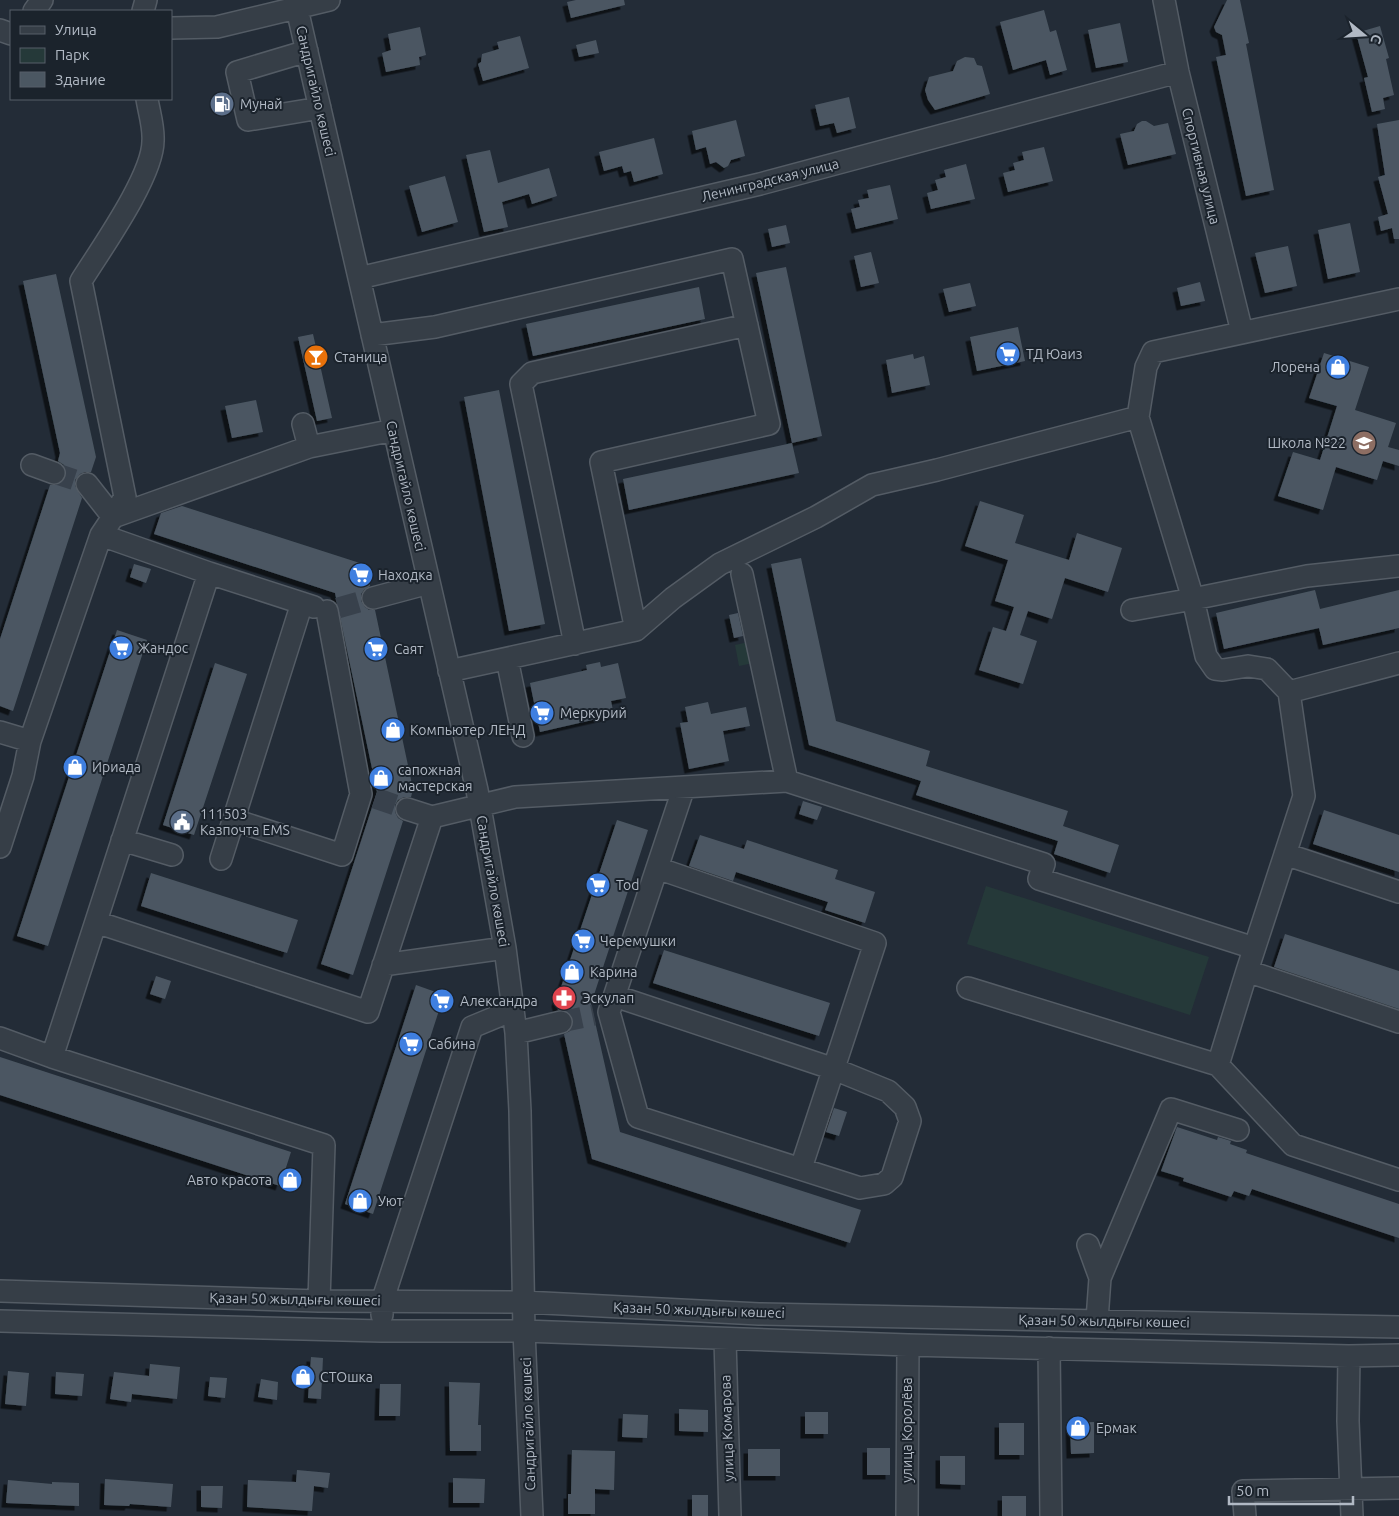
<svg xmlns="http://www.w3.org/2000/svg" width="1399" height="1516" font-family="Ubuntu,sans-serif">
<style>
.green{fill:#253939}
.building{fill:#4b5762;filter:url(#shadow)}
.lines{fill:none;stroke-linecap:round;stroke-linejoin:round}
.minor-tunnel{stroke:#38414c;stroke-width:21;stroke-dasharray:21 11;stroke-linecap:butt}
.minor-casing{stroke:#545c65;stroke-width:24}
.minor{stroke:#363e47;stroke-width:21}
.labels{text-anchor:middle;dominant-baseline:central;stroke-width:4;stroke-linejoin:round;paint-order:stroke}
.street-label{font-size:14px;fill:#b1b9c4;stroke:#1b232c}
.poi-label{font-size:14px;fill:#b1b9c4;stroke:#1b232c;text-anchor:start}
</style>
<defs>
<filter id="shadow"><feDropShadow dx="-4.5" dy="4.5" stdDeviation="0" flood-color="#0009"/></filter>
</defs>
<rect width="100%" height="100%" fill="#232c37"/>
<path class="green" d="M753,641L758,662L739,666L735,645Z
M986,886L1209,957L1190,1015L967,944Z"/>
<path class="building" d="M576,0H624L625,5L571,18L567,2Z
M1227,0H1240L1249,43L1246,44L1274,190L1246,196L1216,57L1226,55L1222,35L1216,32L1214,27Z
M1044,10L1050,32L1056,30L1067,70L1050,75L1046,60L1013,70L1000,22Z
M1120,23L1128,62L1096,68L1088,30Z
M1380,26L1389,58L1386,59L1394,95L1383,98L1385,109L1372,112L1364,78L1368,77L1356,33Z
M420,27L426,55L419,57L420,65L386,72L382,53L391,50L388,34Z
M520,36L529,68L483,81L478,64L481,62L482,54L499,49L497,42Z
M596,40L599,53L579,57L576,45Z
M965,57L974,58L977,65L982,66L990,94L935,110L928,100L925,90L929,77L953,71L957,61Z
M849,97L856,128L837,133L834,123L820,126L815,105Z
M736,120L745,156L731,160L728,166L724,168L716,162L710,164L706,147L696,150L692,131Z
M1399,120V239H1394L1392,228L1381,231L1378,217L1388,214L1378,177L1385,175L1377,124Z
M1142,121H1146L1154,126L1168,123L1176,154L1128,165L1120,134L1134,131L1137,124Z
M654,138L663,174L634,182L631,171L624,173L622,166L604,171L599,152Z
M1044,147L1053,181L1008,192L1003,173L1015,170L1013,163L1024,160L1022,152Z
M490,150L498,183L549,168L557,196L532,204L529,194L502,202L508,227L484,232L466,155Z
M966,164L975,199L931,209L927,193L938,190L935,180L946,177L944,170Z
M445,176L458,222L422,232L409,186Z
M890,185L898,219L856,229L851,209L860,207L858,200L869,198L867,190Z
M1350,223L1360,272L1328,279L1318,230Z
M786,225L790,243L772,247L768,229Z
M1288,246L1297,286L1265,293L1255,253Z
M871,252L879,283L861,287L854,256Z
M786,267L822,436L792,443L756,273Z
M56,274L96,457L91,472H85L80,474L75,480V486L82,498L13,711L0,706V639L50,485H57L62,483L66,478V471L64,465L58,461L60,453L23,281Z
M1200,282L1205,301L1181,306L1177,288Z
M970,283L976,306L949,312L943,289Z
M699,287L705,319L533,356L526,324Z
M1018,327L1025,361L977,371L970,337Z
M313,334L332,418L317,421L298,337Z
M1324,353L1369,367L1355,410L1396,423L1388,447L1399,450V466L1383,461L1377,480L1336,467L1323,510L1278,496L1293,452L1320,460L1337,406L1309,398Z
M913,354L914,359L924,356L930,385L892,393L886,360Z
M499,390L545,624L509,631L464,397Z
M256,400L263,432L232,438L225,406Z
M792,443L799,473L629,510L623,479Z
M980,501L1024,515L1015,543L1069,560L1077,533L1122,548L1108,592L1065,578L1052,619L1028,611L1020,635L1037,641L1023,684L979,670L993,627L1006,631L1014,607L995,601L1008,560L965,546Z
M182,506L366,565L370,586L364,590L361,594V601L365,607L369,610H375L413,789L411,797H404L398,800L395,805V812L398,818L403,821L353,975L321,964L377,792L335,593L154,534L161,513Z
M801,558L836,721L930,751L926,766L1068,811L1063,826L1119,845L1110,873L1054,854L1058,841L916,795L921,781L809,745L771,564Z
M134,564L151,569L146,583L130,577Z
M1315,590L1320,609L1399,590V628L1323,645L1319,628L1224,649L1216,613Z
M738,613L743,636L734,638L729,615Z
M117,630L147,640L48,946L17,936Z
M600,662L601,667L618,663L626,698L611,701L614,715L540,732L530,683L587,670L586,665Z
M215,663L247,674L194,835L163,825Z
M708,702L711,714L746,707L750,726L723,731L729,761L689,769L680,723L688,722L685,707Z
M803,801L822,807L817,820L799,814Z
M1324,810L1399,835V872L1313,844Z
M617,820L648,830L591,1004L620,1132L861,1210L850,1243L592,1159L564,1034L570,1031L573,1025V1020L570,1013L564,1010H558L556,1002Z
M700,835L744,849L747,840L838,870L835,879L875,892L865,923L825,910L828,902L736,872L733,881L689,866Z
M151,873L298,920L287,953L141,906Z
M1285,934L1399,971V1009L1274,967Z
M664,950L830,1003L819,1036L653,983Z
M156,976L171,981L165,999L150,994Z
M416,985L444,995L373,1214L345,1204Z
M0,1057L291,1152L280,1186L0,1095Z
M834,1108L847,1112L839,1136L826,1132Z
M1177,1127L1217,1140L1218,1137L1231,1141L1230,1144L1247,1150L1246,1153L1399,1204V1238L1252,1189L1249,1196L1234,1191L1231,1197L1183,1181L1184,1178L1161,1171Z
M311,1357L323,1358L321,1399L308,1398Z
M150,1364L180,1367L177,1399L132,1394L131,1402L110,1399L114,1372L149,1376Z
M8,1371L29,1373L26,1406L5,1404Z
M56,1372L84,1374L82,1396L55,1394Z
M210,1377L227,1378L225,1398L208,1396Z
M261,1379L278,1382L277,1400L258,1397Z
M449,1382L480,1383L478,1425H481V1451H450Z
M380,1384H401L400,1416H379Z
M679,1409L708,1410V1432L679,1431Z
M805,1412H828V1434H805Z
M623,1414L648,1415L647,1438L622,1437Z
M1094,1422V1453L1071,1454L1070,1423Z
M999,1423H1024V1455H999Z
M867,1448H890V1475H867Z
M748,1449H780V1476H748Z
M572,1450L615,1451L614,1490L595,1489V1514H568V1494H571Z
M940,1456H965V1485L940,1484Z
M297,1470L330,1473L328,1488L314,1486L312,1511L247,1507L248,1480L296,1482Z
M453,1478L485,1479L484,1503H453Z
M105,1479L173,1484L171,1507L130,1504L129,1506L104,1505Z
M8,1480L52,1484V1482L79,1483V1506L6,1503Z
M201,1486H223L222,1508L201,1507Z
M692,1495H708V1516H692Z
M1002,1496H1026V1516H1002Z"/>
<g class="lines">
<path class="minor-tunnel" d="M54,473L87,484
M338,608L373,598
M375,798L407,809
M561,1022L594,1015"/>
<defs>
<path id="minor" d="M295,0L477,790L505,948L516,1033L520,1111L524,1331L532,1516
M1164,0L1178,72L1242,332
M34,11L42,0
M143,11L146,0
M171,28L217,27L329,0
M0,30L11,34
M307,51L237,72L248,120L320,108
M359,278L760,184L1178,72
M372,335L435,327L732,259L769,424L601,462L636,630L449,671
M303,424L309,447
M32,465L54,473
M87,484L113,517L125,497L81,281C101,249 153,176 153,141C154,127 149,112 147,99
M101,535L209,573L314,607
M1399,566L1307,576L1193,599L1206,656L1215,669L1223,670L1248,666L1267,669L1289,692L1304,796L1247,971L1218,1065L1293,1145L1399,1180
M742,574L787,781
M373,598L429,583
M1132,610L1193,599L1138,417
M636,630L673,598L720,564L816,517L872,485L937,470L1138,417L1146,367L1153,352L1399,299
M575,644L521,384L532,373L747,325
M507,659L523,736
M1289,692L1399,663
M0,732L30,741
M407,809L432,817
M234,820L342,855L361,794L327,611
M122,840L172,855
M0,847L23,776L30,741L101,535L113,517L309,447L394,430
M1285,854L1399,892
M221,859L302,603
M657,868L875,943L801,1168
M96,922L368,1012L432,817L515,797L787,781L1044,864L1039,879L1254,948
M383,965L505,948
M1247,971L1399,1022
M968,988L1218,1065
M615,996L834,1069L888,1091L905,1107L910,1121L892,1177L884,1184L860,1188L638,1117L609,1012L684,787
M516,1033L561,1022
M0,1038L52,1057L324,1145L319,1301
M52,1057L209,573
M1088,1245L1100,1278
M0,1291L319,1301L524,1302L759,1314L1399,1327
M382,1315V1302L472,1027L513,1010
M1097,1320L1100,1278L1171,1109L1238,1130
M0,1321L381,1331H524L908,1345L1349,1356L1399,1355
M725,1339L730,1516
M1049,1348L1051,1516
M1349,1356L1348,1421L1352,1516
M907,1516L908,1345
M1245,1516L1243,1491L1399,1488"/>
</defs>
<use href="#minor" class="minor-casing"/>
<use href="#minor" class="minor"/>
</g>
<defs>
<symbol id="fuel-disc" viewBox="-11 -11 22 22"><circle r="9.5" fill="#5c6f8a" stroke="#1b232c"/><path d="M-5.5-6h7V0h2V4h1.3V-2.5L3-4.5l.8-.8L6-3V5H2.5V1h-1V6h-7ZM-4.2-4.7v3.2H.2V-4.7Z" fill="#fff"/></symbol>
<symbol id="supermarket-disc" viewBox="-11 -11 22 22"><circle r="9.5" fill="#3f7fe0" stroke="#1b232c"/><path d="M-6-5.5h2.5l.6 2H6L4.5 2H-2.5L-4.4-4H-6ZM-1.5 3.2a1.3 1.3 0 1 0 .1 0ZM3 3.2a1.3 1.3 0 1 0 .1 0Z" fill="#fff"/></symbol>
<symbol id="bar-disc" viewBox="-11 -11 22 22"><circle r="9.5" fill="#e8710a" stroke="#1b232c"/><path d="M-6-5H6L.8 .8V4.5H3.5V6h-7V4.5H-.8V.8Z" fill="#fff"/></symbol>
<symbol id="shop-disc" viewBox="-11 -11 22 22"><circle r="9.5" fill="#3f7fe0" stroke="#1b232c"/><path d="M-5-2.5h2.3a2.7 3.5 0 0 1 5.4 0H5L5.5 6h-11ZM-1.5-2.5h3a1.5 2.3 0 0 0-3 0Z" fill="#fff"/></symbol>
<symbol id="school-disc" viewBox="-11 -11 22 22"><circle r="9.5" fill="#8d6e63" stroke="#1b232c"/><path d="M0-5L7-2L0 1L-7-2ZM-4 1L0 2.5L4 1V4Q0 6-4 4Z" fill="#fff"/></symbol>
<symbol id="civic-disc" viewBox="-11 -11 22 22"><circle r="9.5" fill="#5c6f8a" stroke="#1b232c"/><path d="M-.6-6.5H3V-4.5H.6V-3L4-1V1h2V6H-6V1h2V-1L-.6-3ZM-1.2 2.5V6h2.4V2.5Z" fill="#fff"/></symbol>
<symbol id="pharmacy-disc" viewBox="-11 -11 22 22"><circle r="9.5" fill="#e0444e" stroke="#1b232c"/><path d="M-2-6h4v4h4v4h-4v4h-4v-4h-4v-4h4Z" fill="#fff"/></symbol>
</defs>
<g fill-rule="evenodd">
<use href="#fuel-disc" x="208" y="90" width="28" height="28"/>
<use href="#supermarket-disc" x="994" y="340" width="28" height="28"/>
<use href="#bar-disc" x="302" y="343" width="28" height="28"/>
<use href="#shop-disc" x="1324" y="353" width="28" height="28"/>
<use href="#school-disc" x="1350" y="429" width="28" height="28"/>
<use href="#supermarket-disc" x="347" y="561" width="28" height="28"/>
<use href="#supermarket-disc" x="107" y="634" width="28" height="28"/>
<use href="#supermarket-disc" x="362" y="635" width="28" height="28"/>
<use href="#supermarket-disc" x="528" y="699" width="28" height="28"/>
<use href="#shop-disc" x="379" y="716" width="28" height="28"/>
<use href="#shop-disc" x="61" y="753" width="28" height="28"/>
<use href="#shop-disc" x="367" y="764" width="28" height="28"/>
<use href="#civic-disc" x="168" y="808" width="28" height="28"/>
<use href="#supermarket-disc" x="584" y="871" width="28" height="28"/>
<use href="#supermarket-disc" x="569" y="927" width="28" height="28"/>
<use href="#shop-disc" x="558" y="958" width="28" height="28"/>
<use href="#pharmacy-disc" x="550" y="984" width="28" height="28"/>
<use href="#supermarket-disc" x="428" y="987" width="28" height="28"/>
<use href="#supermarket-disc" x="397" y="1030" width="28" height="28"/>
<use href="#shop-disc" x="276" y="1166" width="28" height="28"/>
<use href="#shop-disc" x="346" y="1187" width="28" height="28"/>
<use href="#shop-disc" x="289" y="1363" width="28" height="28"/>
<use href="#shop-disc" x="1064" y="1414" width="28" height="28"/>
</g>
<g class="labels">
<g class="street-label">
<text transform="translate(316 91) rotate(77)">Сандригайло көшесі</text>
<text transform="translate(1201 166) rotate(76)">Спортивная улица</text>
<text transform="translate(770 180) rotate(-14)">Ленинградская улица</text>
<text transform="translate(406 486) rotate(77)">Сандригайло көшесі</text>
<text transform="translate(493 881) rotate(80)">Сандригайло көшесі</text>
<text transform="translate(295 1299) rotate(1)">Қазан 50 жылдығы көшесі</text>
<text transform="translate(699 1310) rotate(2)">Қазан 50 жылдығы көшесі</text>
<text transform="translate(1104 1321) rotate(1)">Қазан 50 жылдығы көшесі</text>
<text transform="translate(528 1424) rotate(-92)">Сандригайло көшесі</text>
<text transform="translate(727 1428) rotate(-92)">улица Комарова</text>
<text transform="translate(907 1430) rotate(-90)">улица Королёва</text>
</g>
<g class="poi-label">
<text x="240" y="104">Мунай</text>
<text x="1026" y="354">ТД Юаиз</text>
<text x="334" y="357">Станица</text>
<text x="1320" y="367" text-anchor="end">Лорена</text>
<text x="1346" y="443" text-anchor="end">Школа №22</text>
<text x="378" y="575">Находка</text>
<text x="138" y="648">Жандос</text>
<text x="394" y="649">Саят</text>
<text x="560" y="713">Меркурий</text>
<text x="410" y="730">Компьютер ЛЕНД</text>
<text x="92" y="767">Ириада</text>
<text x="398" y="770">сапожная<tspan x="398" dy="16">мастерская</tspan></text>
<text x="200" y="814">111503<tspan x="200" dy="16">Казпочта EMS</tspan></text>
<text x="616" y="885">Tod</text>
<text x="600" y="941">Черемушки</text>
<text x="590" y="972">Карина</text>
<text x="582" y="998">Эскулап</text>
<text x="460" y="1001">Александра</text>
<text x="428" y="1044">Сабина</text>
<text x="272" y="1180" text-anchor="end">Авто красота</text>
<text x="378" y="1201">Уют</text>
<text x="320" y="1377">СТОшка</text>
<text x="1096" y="1428">Ермак</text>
</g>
</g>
<rect x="10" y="10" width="162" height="90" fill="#1b232c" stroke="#575f69"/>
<rect x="20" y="26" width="25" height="8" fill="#363e47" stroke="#575f69"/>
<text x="55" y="35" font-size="15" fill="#b1b9c4">Улица</text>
<rect x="20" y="48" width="25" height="15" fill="#253939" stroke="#575f69"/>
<text x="55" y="60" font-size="15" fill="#b1b9c4">Парк</text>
<rect x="20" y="72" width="25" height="15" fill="#4b5762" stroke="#575f69"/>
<text x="55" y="85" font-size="15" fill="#b1b9c4">Здание</text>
<g transform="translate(1364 35) rotate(108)" stroke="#1b232c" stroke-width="4" paint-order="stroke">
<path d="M0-4L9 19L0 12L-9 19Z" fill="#b1b9c4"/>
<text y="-8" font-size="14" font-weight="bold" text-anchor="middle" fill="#b1b9c4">С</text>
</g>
<path d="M1229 1496v8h124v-8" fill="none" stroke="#b1b9c4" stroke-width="2.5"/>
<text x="1236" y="1496" font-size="15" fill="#b1b9c4" stroke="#1b232c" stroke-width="4" paint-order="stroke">50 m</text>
</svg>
